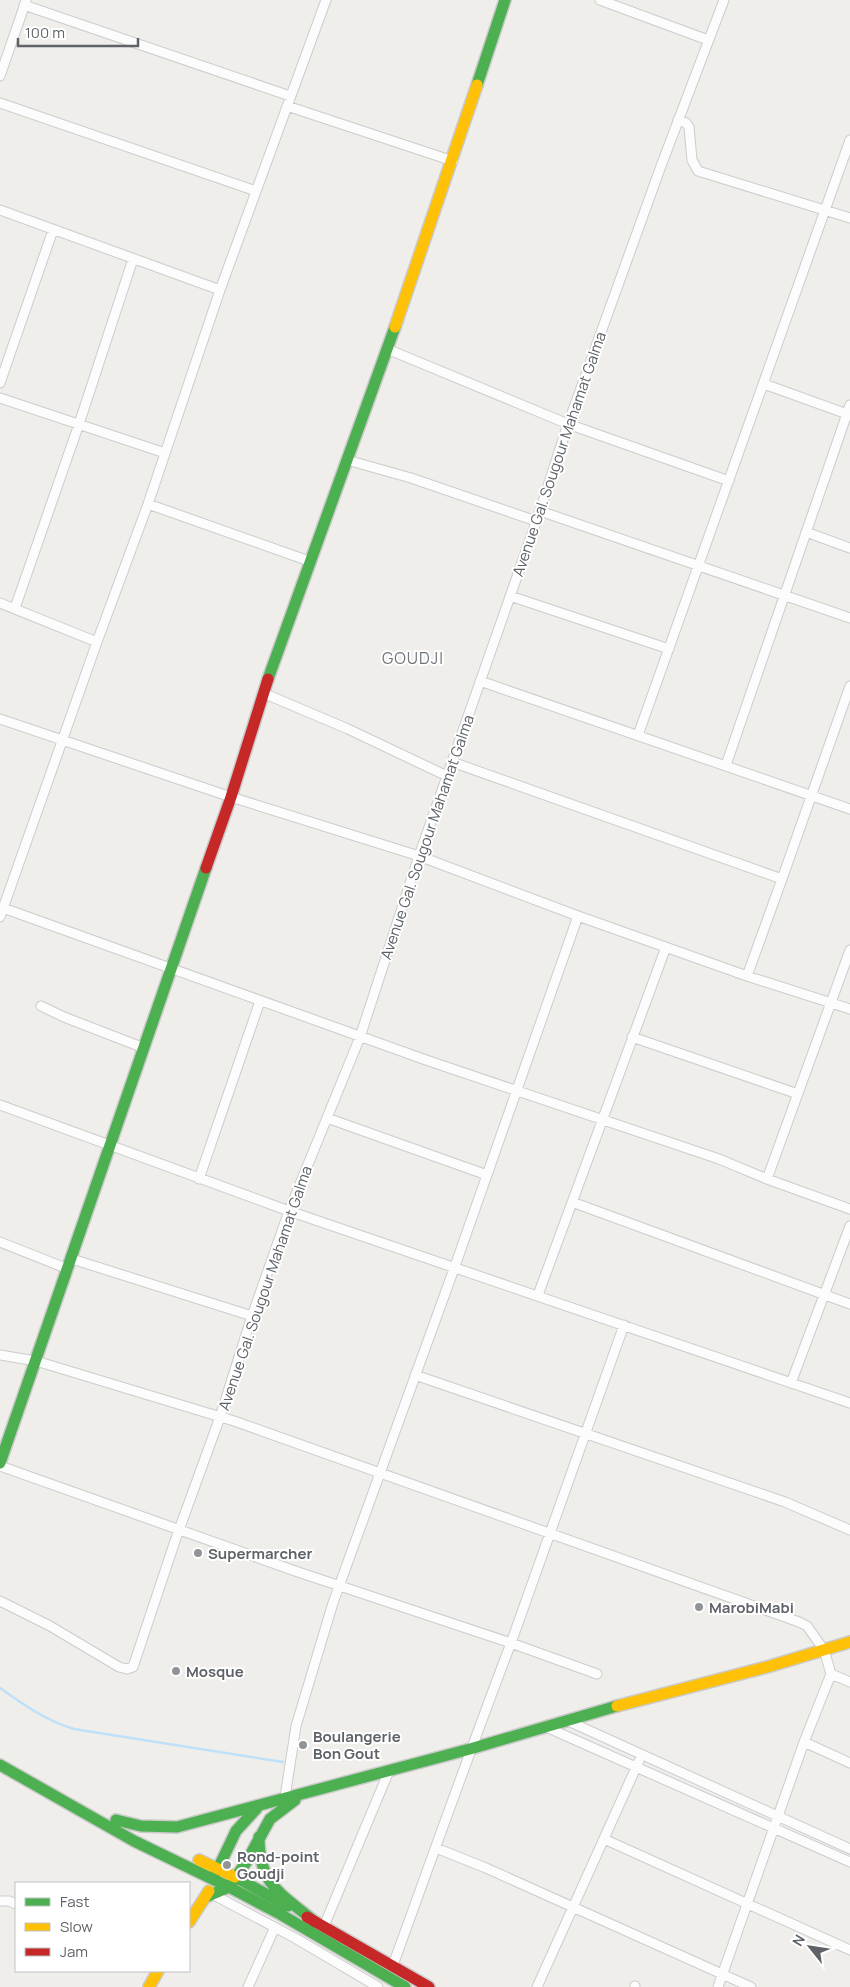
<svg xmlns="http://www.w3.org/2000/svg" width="850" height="1987" font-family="Manrope,sans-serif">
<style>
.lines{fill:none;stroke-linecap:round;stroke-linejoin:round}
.stream{stroke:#bfe0f9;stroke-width:2.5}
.street-casing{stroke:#cbcccc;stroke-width:11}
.fast-casing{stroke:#cacacb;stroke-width:14}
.slow-casing{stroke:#cacacb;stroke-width:14}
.jam-casing{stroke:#cacacb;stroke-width:14}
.street{stroke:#fdfcfc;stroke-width:9}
.fast{stroke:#4caf50;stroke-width:11}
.slow{stroke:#ffc107;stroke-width:11}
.jam{stroke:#c62828;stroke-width:11}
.poi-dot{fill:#919496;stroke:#fff;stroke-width:2}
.labels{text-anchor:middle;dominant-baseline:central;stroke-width:4;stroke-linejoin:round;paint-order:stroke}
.street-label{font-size:15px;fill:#5f6368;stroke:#fff}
.poi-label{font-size:15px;font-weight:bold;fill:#5f6368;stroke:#fff;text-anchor:start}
.neighbourhood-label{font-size:16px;letter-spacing:1px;fill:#70757a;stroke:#fff}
</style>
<rect width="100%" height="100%" fill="#efeeea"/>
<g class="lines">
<path class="stream" d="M0,1688C24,1705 45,1720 74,1729L283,1762"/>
<defs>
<path id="street" d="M600,0L708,40
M24,5L290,96
M0,76L26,1
M0,103L256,191
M287,106L453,161
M678,120L686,123L689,127L692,160L698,171L850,218
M0,210L220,290
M387,349L568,424L729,481
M0,383L53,230
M764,384L850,415
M0,398L165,453
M347,460L411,478L536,521
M148,504L309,561
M540,511L850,618
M806,532L850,548
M510,596L669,649
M0,603L97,642
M15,608L79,424L133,259
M480,681L850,809
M263,693L348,729L447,776
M0,719L231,797L419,856L578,916L747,976L850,1009
M638,735L850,140
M452,762L782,879L747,976
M726,765L850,405
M782,879L850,686
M3,908L426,1060L719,1159L767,1179L850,1209
M0,917L97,642L148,504L220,290L326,0
M41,1006L64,1017L144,1048
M632,1037L798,1094
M0,1105L289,1211L850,1403
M327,1118L487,1175
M199,1179L260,1001
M767,1179L850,950
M572,1202L850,1304
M0,1242L68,1269
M72,1259L252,1316
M538,1295L666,947
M0,1355L36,1361L234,1421L799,1622L807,1626L824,1650L831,1674L804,1742L718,1987
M415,1375L785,1502L850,1530
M791,1383L850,1226
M0,1466L298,1572L511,1643C470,1750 432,1858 393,1965
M0,1601L50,1626L119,1667L127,1669L133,1667L175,1541L220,1417L252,1316L289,1211L360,1037L419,856L540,511L568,424L661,166L724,0
M597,1674L511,1643L624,1325
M831,1674L850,1682
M568,1721L850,1849
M546,1727L850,1862
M804,1742L850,1763
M285,1797L296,1726L333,1603L455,1266L578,916
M604,1839L850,1950
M436,1848L486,1868L751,1987
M212,1894L295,1938L378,1987
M0,1901H9L16,1904
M324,1926L389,1771
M248,1987L275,1927
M537,1987L639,1761
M635,1987V1986"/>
<path id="fast" d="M477,85L505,0
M268,679L395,327
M0,1463L206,868
M0,1765L134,1841L229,1887L247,1861L270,1819L295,1800
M116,1820L141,1826L177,1827L470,1749L617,1706
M259,1837C259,1886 281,1893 315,1922
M214,1877L236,1831L257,1808
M235,1877L288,1906
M206,1897L229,1887L280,1914L405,1987"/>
<path id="slow" d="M395,327L477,85
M617,1706L767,1667L850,1642
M199,1860L235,1877
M189,1922L209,1891
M149,1987L158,1971"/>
<path id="jam" d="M206,868L231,797L268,679
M307,1917L429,1987"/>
</defs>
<use href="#street" class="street-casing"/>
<use href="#fast" class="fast-casing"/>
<use href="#slow" class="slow-casing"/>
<use href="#jam" class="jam-casing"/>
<use href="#street" class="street"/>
<use href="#fast" class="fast"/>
<use href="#slow" class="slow"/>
<use href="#jam" class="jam"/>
</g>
<g class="poi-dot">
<circle cx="198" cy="1553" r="5"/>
<circle cx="699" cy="1607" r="5"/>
<circle cx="176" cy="1671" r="5"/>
<circle cx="303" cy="1745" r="5"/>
<circle cx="227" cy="1865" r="5"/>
</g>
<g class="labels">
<g class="street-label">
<text transform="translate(559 454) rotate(-71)">Avenue Gal. Sougour Mahamat Galma</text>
<text transform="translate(427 837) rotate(-71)">Avenue Gal. Sougour Mahamat Galma</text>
<text transform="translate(265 1288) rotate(-71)">Avenue Gal. Sougour Mahamat Galma</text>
</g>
<g class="poi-label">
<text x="208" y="1553">Supermarcher</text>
<text x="709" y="1607">MarobiMabi</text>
<text x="186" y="1671">Mosque</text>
<text x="313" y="1736">Boulangerie<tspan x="313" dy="17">Bon Gout</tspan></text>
<text x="237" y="1856">Rond-point<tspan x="237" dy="17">Goudji</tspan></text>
</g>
<g class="neighbourhood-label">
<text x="413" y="658">GOUDJI</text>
</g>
</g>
<rect x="15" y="1882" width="175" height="90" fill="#ffffff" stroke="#bfc1c3"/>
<rect x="25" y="1898" width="25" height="8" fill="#4caf50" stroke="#bfc1c3"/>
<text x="60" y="1907" font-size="15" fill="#5f6368">Fast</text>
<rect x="25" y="1923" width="25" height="8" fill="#ffc107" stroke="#bfc1c3"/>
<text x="60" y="1932" font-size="15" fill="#5f6368">Slow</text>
<rect x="25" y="1948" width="25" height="8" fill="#c62828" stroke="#bfc1c3"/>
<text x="60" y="1957" font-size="15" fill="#5f6368">Jam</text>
<g transform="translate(810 1947) rotate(300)" stroke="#ffffff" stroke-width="4" paint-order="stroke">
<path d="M0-4L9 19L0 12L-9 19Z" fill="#5f6368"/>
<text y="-8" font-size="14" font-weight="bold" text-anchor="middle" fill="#5f6368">N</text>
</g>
<path d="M18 38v8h120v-8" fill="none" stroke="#5f6368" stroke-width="2.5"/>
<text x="25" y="38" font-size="15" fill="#5f6368" stroke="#ffffff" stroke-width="4" paint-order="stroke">100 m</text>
</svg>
